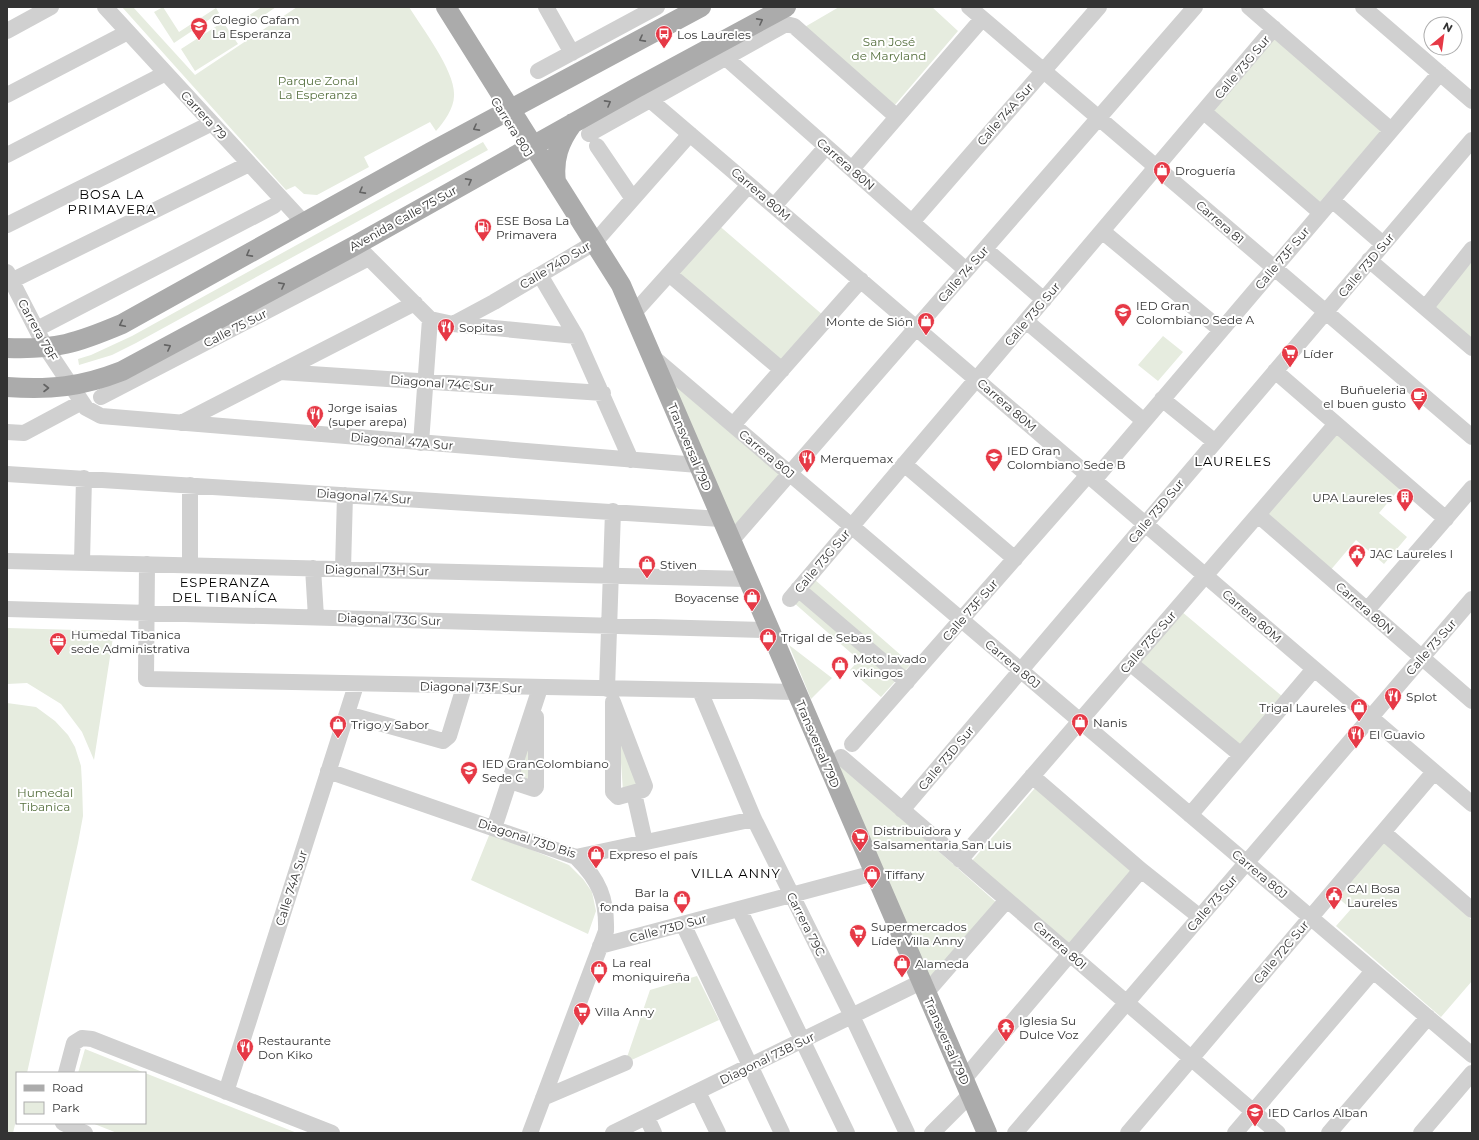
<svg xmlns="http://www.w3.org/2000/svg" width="1479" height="1140" font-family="Montserrat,sans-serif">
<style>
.green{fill:#e6ecdf}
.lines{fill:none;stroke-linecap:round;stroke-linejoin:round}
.minor{stroke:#d0d0d0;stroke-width:16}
.major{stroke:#ababab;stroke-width:20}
.oneway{stroke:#636363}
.labels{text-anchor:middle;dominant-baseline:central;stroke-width:4;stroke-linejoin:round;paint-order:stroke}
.poi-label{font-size:12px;fill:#333;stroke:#fff;text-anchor:start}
.park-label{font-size:12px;fill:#56703f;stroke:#fff}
.street-label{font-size:12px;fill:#333;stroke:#fff}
.neighbourhood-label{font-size:13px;letter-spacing:1px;fill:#000;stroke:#fff}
</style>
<rect width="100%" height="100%" fill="#fff"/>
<path class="green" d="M122,7H133L195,75L297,7H409C422,28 456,72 454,96C454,108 444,122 436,131L430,122L364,157L369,167L317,195L304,194L295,186L286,190Z
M163,7L179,32L216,8L219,13L174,43L154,12Z
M262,7H276L248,26L243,19Z
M839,7H932L958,31L894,106L803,28Z
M223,22L238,44L195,71L181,49Z
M1274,36L1382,130L1319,203L1210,109Z
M483,142L488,150L136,343L112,355L79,365L78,359L91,355L132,336Z
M716,223L824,316L781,365L675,272Z
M1472,262V342L1432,307Z
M1163,336L1183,352L1158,381L1138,365Z
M668,378L783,476L735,530Z
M1337,430L1402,486L1379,513L1407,537L1384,564L1356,540L1329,572L1263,516Z
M814,579L911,664L881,697L850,670L859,660L793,602Z
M1181,611L1283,697L1238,749L1137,662Z
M7,628L114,631L94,760L82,732L61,704L27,683L7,684Z
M789,645L832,678L811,699Z
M7,703L36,707L55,721L68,735L75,747L81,766L82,784L83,816L78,843L27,1073H17V1116L13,1133H7Z
M619,734L641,787L623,791Z
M529,743L530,780L517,778Z
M832,757L998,904L930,982Z
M1035,788L1133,873L1069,947L971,862Z
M490,833L569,865L583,879L592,892L596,911L588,934L471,880Z
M1382,841L1472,920V981L1441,1017L1336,926L1351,909L1335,895Z
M697,976L719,1020L625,1063L650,990Z
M85,1049L145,1073H78Z
M145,1073L297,1133H117L92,1123H145Z"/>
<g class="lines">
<path class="minor" d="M105,7L304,223
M546,7L572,53
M969,7L1472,437
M1249,7L1391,130
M1363,7L1472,101
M7,31L51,7
M726,58L966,270
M538,71L657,7
M7,95L128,32
M650,100L1472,804
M1204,112L1321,213
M589,134L786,24L794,26L897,117
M597,146L633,199
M7,155L166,73
M852,169L982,19
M1332,200L1383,244
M774,206L826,147
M912,222L1099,7
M7,225L212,123
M1102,231L1221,330
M985,249L1044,300
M362,251L430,319L421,443
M1369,260L1472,348
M7,272L46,348L86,408L101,416L698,465
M669,274L782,370
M540,275L576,336L631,460
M7,283L249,164
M1426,307L1472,249
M633,314L749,185
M430,319L453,324L576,336
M1026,321L1144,421
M453,324L494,302L594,243L690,134
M37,329L274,206
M653,357L1472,1055
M1275,371L1446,519
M280,372L603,393
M101,397L369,258
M1162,399L1215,442
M181,423L415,303
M733,425L861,280
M7,432L24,433L82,402
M904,464L1015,559
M7,474L721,519
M1094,480L1440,73
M190,485V565
M1258,515L1472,701
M731,541L1195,7
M7,561L747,579
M82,562L84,478
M147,564L146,679L796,692
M313,568L316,617
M343,569L345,495
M798,589L907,682
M790,599L1274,28
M7,609L763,630L770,632
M1367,610L1472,488
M1130,663L1241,755
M607,689L613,511
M700,691L754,819L852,1016L907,1133
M613,702L645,786L643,790L618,797L613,792Z
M347,714L443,741L449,736L464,687
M852,744L1088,475
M841,757L1278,1133
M328,771L576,857L754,819
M1032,776L1141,870L1200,917
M510,781L534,789L536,787V717
M634,793L645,842
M902,810L1472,140
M1190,815L1314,669
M494,828L540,688
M1383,832L1472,910
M960,860L1336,424
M739,909L847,1133
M683,924L782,1133
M600,946L874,873
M926,993L1007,900
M66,1073L74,1043L82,1038L92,1039L332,1133
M964,1079L1141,870
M226,1092L356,685
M698,1092L718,1133
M543,1098L625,1063
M647,1118L654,1133
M63,1123L85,1133
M530,1133L606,931C607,898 599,880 576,857
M613,1133L921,982
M932,1133L970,1095
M1015,1133L1472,599
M1128,1133L1434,772
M1235,1133L1373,971
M1329,1133L1428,1017
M1421,1133L1472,1073"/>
<path class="major" d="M446,7L621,285L987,1133
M556,182C553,159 559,142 573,123
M7,348C56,350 77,343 122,324L431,152L701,7
M7,387C51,390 81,387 122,371L356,245L636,88L786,7"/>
</g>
<defs><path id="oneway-chevron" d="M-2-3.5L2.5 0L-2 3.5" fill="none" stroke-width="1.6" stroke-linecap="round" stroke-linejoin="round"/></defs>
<g class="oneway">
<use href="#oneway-chevron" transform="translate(760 21) rotate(-28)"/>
<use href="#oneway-chevron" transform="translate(642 39) rotate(152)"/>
<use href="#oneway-chevron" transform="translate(608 103) rotate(-29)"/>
<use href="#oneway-chevron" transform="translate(476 128) rotate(152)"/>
<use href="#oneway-chevron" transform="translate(469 181) rotate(-29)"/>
<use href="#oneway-chevron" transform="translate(362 191) rotate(151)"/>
<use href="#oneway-chevron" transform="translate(249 254) rotate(151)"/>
<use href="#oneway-chevron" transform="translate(282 285) rotate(-28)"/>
<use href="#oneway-chevron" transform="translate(122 324) rotate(154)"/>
<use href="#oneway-chevron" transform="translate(168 347) rotate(-28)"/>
<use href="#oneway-chevron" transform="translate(46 388)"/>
</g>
<defs>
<symbol id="school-pin" viewBox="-11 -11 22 30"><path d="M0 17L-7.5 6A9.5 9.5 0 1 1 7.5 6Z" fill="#e63946" stroke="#fff"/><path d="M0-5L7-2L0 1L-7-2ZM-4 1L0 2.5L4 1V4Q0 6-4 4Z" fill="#fff"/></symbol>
<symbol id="bus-pin" viewBox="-11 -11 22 30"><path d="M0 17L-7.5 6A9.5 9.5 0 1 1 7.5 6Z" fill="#e63946" stroke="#fff"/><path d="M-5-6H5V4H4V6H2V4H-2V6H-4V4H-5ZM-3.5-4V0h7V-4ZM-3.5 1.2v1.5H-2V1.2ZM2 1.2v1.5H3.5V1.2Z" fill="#fff"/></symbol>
<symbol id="shop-pin" viewBox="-11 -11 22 30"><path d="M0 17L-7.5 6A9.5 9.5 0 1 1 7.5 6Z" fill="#e63946" stroke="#fff"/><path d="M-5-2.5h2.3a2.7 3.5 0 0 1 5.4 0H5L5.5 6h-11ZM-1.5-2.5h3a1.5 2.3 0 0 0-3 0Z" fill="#fff"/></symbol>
<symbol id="fuel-pin" viewBox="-11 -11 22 30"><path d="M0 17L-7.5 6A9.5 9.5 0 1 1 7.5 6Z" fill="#e63946" stroke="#fff"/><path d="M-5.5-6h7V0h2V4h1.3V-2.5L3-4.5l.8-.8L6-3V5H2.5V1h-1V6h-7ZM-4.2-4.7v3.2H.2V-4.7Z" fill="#fff"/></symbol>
<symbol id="restaurant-pin" viewBox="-11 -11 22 30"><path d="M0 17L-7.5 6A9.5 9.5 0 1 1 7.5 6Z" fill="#e63946" stroke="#fff"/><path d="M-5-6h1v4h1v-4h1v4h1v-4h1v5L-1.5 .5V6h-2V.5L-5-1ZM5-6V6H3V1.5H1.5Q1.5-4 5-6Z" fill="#fff"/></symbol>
<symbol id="supermarket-pin" viewBox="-11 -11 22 30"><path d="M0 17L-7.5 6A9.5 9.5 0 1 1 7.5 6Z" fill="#e63946" stroke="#fff"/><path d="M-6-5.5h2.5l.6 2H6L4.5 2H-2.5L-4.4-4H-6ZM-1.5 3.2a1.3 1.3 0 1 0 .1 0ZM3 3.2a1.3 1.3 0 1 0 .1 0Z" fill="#fff"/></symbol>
<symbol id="cafe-pin" viewBox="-11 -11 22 30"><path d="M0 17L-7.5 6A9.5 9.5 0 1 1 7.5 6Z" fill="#e63946" stroke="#fff"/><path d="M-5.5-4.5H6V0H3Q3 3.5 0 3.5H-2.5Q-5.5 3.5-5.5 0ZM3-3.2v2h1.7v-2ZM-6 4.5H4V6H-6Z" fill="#fff"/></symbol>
<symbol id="building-pin" viewBox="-11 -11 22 30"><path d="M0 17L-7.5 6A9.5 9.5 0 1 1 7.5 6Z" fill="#e63946" stroke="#fff"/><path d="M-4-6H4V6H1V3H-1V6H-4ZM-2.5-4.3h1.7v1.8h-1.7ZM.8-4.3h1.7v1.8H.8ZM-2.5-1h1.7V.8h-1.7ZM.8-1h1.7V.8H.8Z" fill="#fff"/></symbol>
<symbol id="civic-pin" viewBox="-11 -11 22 30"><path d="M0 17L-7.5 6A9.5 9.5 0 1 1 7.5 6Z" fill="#e63946" stroke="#fff"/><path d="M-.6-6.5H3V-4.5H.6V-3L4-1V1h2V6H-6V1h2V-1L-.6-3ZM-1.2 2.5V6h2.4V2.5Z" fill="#fff"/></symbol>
<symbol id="office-pin" viewBox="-11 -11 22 30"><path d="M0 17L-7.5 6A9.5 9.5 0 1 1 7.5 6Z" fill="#e63946" stroke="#fff"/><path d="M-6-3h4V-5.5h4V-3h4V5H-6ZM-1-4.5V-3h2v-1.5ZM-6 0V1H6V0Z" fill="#fff"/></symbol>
<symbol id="temple-pin" viewBox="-11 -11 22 30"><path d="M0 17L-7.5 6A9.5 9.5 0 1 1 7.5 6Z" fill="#e63946" stroke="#fff"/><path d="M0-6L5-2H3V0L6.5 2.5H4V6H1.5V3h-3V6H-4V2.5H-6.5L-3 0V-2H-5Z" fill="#fff"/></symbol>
</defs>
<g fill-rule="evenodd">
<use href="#school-pin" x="189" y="16" width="20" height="27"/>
<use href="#bus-pin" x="654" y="24" width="20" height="27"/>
<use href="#shop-pin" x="1152" y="160" width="20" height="27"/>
<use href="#fuel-pin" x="473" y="217" width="20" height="27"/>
<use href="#school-pin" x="1113" y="302" width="20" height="27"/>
<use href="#shop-pin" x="916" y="311" width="20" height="27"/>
<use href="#restaurant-pin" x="436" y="317" width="20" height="27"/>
<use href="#supermarket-pin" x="1280" y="343" width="20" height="27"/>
<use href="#cafe-pin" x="1409" y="386" width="20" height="27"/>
<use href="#restaurant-pin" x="305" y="404" width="20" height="27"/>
<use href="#school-pin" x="984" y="447" width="20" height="27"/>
<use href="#restaurant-pin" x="797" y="448" width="20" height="27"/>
<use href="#building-pin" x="1395" y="487" width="20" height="27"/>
<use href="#civic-pin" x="1347" y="543" width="20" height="27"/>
<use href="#shop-pin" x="637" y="554" width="20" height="27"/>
<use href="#shop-pin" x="742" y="587" width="20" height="27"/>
<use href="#shop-pin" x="758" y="627" width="20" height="27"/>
<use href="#office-pin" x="48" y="631" width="20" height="27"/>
<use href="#shop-pin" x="830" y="655" width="20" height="27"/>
<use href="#restaurant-pin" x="1383" y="686" width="20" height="27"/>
<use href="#shop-pin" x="1349" y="697" width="20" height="27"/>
<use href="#shop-pin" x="1070" y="712" width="20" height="27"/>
<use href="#shop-pin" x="328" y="714" width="20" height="27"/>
<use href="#restaurant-pin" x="1346" y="724" width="20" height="27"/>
<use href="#school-pin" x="459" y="760" width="20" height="27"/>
<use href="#supermarket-pin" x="850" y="827" width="20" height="27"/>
<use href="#shop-pin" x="586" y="844" width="20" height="27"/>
<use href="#shop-pin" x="862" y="864" width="20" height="27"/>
<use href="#civic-pin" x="1324" y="885" width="20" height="27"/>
<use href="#shop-pin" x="672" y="889" width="20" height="27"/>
<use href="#supermarket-pin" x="848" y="923" width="20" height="27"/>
<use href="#shop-pin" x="892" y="953" width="20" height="27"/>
<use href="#shop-pin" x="589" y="959" width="20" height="27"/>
<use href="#supermarket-pin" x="572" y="1001" width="20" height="27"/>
<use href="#temple-pin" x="996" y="1017" width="20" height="27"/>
<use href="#restaurant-pin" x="235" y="1037" width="20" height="27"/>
<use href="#school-pin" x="1245" y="1102" width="20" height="27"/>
</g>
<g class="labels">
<g class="poi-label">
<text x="212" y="19">Colegio Cafam<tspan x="212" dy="14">La Esperanza</tspan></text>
<text x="677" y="34">Los Laureles</text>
<text x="1175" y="170">Droguería</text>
<text x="496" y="220">ESE Bosa La<tspan x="496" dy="14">Primavera</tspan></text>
<text x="1136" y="305">IED Gran<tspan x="1136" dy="14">Colombiano Sede A</tspan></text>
<text x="913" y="321" text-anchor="end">Monte de Sión</text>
<text x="459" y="327">Sopitas</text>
<text x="1303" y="353">Líder</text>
<text x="1406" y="389" text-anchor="end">Buñueleria<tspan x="1406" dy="14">el buen gusto</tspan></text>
<text x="328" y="407">Jorge isaias<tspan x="328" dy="14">(super arepa)</tspan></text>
<text x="1007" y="450">IED Gran<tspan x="1007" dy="14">Colombiano Sede B</tspan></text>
<text x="820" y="458">Merquemax</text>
<text x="1392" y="497" text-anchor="end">UPA Laureles</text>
<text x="1370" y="553">JAC Laureles I</text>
<text x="660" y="564">Stiven</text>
<text x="739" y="597" text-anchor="end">Boyacense</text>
<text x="71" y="634">Humedal Tibanica<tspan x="71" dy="14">sede Administrativa</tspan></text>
<text x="781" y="637">Trigal de Sebas</text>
<text x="853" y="658">Moto lavado<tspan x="853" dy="14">vikingos</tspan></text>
<text x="1406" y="696">Splot</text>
<text x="1346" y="707" text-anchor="end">Trigal Laureles</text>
<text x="1093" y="722">Nanis</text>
<text x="351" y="724">Trigo y Sabor</text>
<text x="1369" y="734">El Guavio</text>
<text x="482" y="763">IED GranColombiano<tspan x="482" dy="14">Sede C</tspan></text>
<text x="873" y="830">Distribuidora y<tspan x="873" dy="14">Salsamentaria San Luis</tspan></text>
<text x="609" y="854">Expreso el país</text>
<text x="885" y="874">Tiffany</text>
<text x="1347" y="888">CAI Bosa<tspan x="1347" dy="14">Laureles</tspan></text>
<text x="669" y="892" text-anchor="end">Bar la<tspan x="669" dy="14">fonda paisa</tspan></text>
<text x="871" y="926">Supermercados<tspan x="871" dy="14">Líder Villa Anny</tspan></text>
<text x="612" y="962">La real<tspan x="612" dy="14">moniquireña</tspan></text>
<text x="915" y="963">Alameda</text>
<text x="595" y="1011">Villa Anny</text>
<text x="1019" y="1020">Iglesia Su<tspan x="1019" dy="14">Dulce Voz</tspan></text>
<text x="258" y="1040">Restaurante<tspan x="258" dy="14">Don Kiko</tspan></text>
<text x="1268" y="1112">IED Carlos Alban</text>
</g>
<g class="park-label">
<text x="889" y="41">San José<tspan x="889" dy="14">de Maryland</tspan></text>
<text x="318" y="80">Parque Zonal<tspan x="318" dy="14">La Esperanza</tspan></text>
<text x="45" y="792">Humedal<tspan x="45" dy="14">Tibanica</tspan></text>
</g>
<g class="street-label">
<text transform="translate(1242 67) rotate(-50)">Calle 73G Sur</text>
<text transform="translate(1005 114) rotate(-49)">Calle 74A Sur</text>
<text transform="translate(204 115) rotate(47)">Carrera 79</text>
<text transform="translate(512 127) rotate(58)">Carrera 80J</text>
<text transform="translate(846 164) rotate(41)">Carrera 80N</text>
<text transform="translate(761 194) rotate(41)">Carrera 80M</text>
<text transform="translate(403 218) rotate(-29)">Avenida Calle 75 Sur</text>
<text transform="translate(1220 222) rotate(41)">Carrera 81</text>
<text transform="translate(1282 258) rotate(-50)">Calle 73F Sur</text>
<text transform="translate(555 265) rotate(-31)">Calle 74D Sur</text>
<text transform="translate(1366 265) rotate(-50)">Calle 73D Sur</text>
<text transform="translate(963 274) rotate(-49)">Calle 74 Sur</text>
<text transform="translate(1032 314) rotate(-50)">Calle 73G Sur</text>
<text transform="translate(235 328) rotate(-27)">Calle 75 Sur</text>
<text transform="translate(38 330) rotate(61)">Carrera 78F</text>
<text transform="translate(442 383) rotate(4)">Diagonal 74C Sur</text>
<text transform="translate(1007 405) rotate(41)">Carrera 80M</text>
<text transform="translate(402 441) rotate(5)">Diagonal 47A Sur</text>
<text transform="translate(690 447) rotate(67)">Transversal 79D</text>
<text transform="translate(767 454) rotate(40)">Carrera 80J</text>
<text transform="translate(364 496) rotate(4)">Diagonal 74 Sur</text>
<text transform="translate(1156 511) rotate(-50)">Calle 73D Sur</text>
<text transform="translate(822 561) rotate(-50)">Calle 73G Sur</text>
<text transform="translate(377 570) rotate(1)">Diagonal 73H Sur</text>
<text transform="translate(1365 608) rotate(41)">Carrera 80N</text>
<text transform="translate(970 610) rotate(-49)">Calle 73F Sur</text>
<text transform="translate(1252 616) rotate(41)">Carrera 80M</text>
<text transform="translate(389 619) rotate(2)">Diagonal 73G Sur</text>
<text transform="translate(1148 642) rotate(-49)">Calle 73C Sur</text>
<text transform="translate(1431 647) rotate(-49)">Calle 73 Sur</text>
<text transform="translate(1013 664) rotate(40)">Carrera 80J</text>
<text transform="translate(471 687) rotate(1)">Diagonal 73F Sur</text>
<text transform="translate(818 744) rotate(67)">Transversal 79D</text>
<text transform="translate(946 758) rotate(-50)">Calle 73D Sur</text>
<text transform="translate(527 838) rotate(18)">Diagonal 73D Bis</text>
<text transform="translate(1260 874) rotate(40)">Carrera 80J</text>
<text transform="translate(291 888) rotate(-72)">Calle 74A Sur</text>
<text transform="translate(1212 903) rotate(-49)">Calle 73 Sur</text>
<text transform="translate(806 924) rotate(63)">Carrera 79C</text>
<text transform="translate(668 928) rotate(-15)">Calle 73D Sur</text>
<text transform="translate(1060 945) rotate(41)">Carrera 80I</text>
<text transform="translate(1281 952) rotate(-50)">Calle 72C Sur</text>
<text transform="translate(947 1041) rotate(66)">Transversal 79D</text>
<text transform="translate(767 1058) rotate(-26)">Diagonal 73B Sur</text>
</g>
<g class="neighbourhood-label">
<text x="112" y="194">BOSA LA<tspan x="112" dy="15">PRIMAVERA</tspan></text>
<text x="1233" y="461">LAURELES</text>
<text x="225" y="582">ESPERANZA<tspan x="225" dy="15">DEL TIBANÍCA</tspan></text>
<text x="736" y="873">VILLA ANNY</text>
</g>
</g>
<rect width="1479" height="1140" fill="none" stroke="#333333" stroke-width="16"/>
<rect x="16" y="1072" width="130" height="52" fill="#ffffff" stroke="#adadad"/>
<rect x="24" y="1085" width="20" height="6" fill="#ababab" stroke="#adadad"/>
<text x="52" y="1092" font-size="12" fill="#333333">Road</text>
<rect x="24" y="1102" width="20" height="12" fill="#e6ecdf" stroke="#adadad"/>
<text x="52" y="1112" font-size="12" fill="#333333">Park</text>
<g transform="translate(1443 36) rotate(29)"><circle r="19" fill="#ffffff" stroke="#adadad"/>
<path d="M0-3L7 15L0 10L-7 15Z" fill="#e63946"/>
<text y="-6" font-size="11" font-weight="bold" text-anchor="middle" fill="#333333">N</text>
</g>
</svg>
